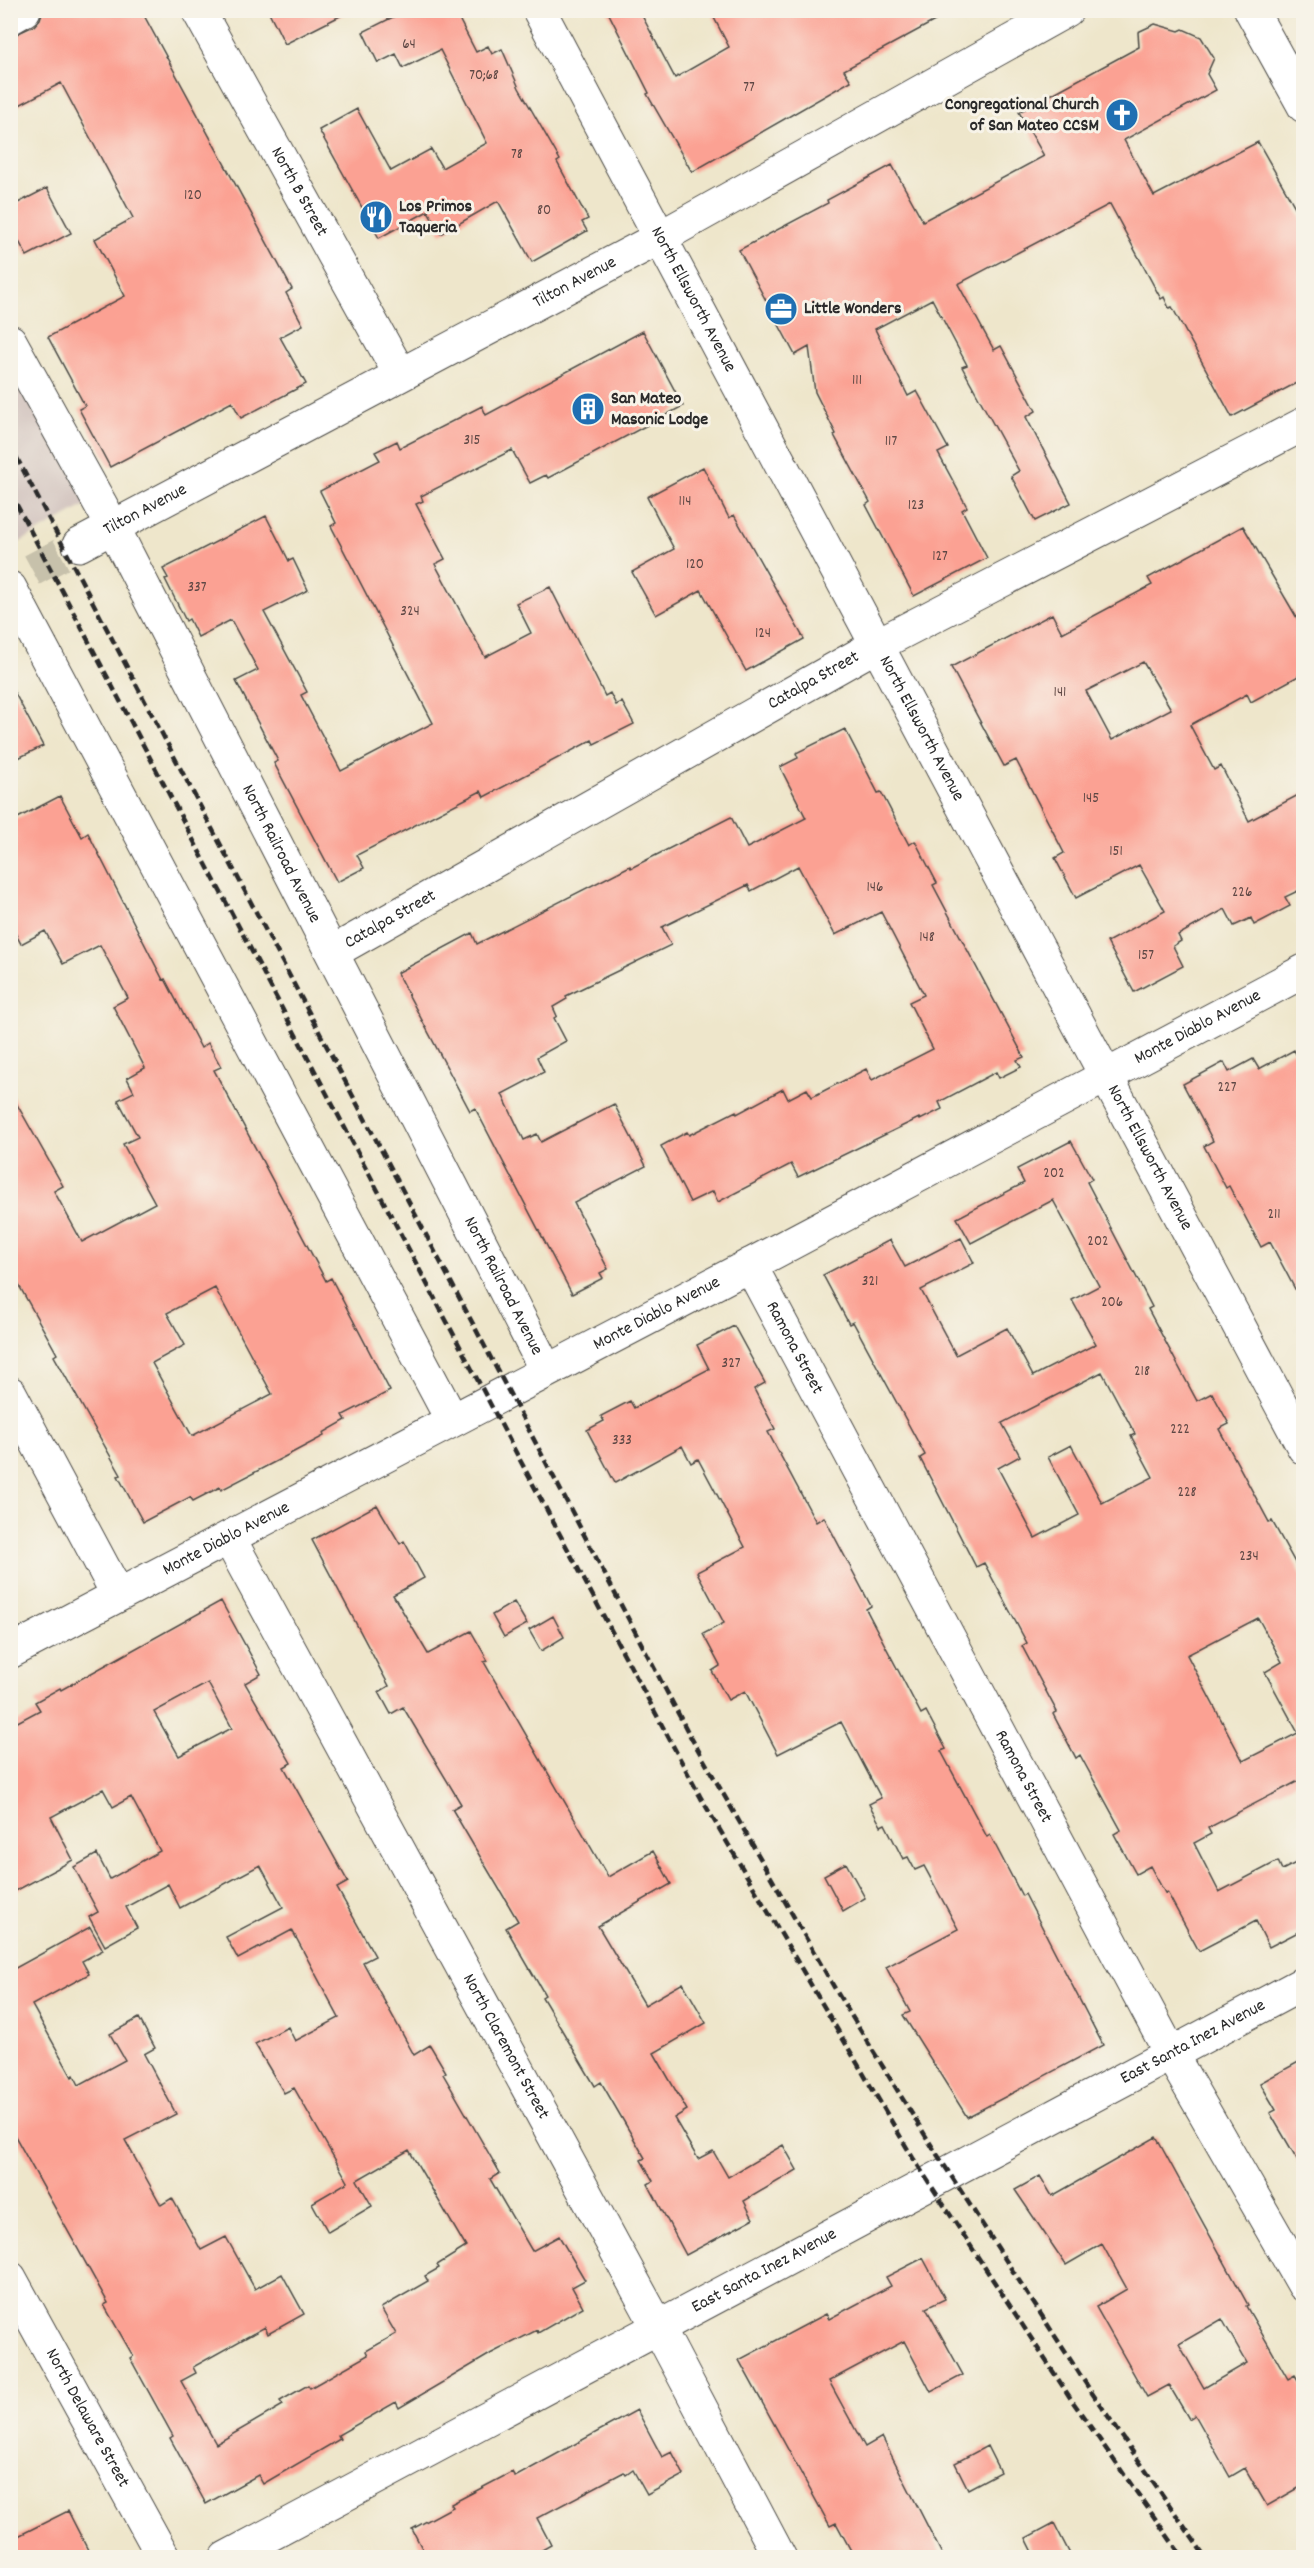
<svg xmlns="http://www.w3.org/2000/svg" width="1314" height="2568" font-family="Dekko,sans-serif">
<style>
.industrial{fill:#cfc0bb}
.building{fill:#fba193;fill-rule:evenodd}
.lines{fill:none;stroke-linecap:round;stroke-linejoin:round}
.street-tunnel{stroke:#c7c1ab;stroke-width:33;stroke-dasharray:33 16;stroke-linecap:butt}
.street-casing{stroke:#484743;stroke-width:35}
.secondary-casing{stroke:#484743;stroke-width:35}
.street{stroke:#fff;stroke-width:33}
.secondary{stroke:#fff;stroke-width:33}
.rail{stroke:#2b2b2b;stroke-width:4.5;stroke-dasharray:9 4.5;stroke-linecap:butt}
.labels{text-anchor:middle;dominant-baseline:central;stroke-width:6;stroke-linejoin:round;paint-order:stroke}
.number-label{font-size:15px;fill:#5f4845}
.poi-label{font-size:18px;font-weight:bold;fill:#2b2b2b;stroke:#f7f3e8;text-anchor:start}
.street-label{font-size:18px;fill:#2b2b2b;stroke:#f7f3e8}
</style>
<rect width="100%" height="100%" fill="#f7f3e8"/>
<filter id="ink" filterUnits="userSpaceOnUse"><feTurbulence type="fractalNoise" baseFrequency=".0167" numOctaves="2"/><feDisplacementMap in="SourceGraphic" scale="12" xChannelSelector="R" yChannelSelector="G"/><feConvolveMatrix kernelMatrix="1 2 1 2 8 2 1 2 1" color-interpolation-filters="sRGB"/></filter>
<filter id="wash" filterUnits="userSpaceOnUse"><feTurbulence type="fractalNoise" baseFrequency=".008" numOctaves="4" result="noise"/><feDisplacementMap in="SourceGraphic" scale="24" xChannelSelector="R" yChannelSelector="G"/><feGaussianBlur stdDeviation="1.35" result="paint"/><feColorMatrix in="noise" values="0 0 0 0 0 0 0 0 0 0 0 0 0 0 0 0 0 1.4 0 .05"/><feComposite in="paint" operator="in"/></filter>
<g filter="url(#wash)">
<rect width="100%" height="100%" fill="#eee6cb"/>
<path class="industrial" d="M10,356L88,504L11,547H10Z"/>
<g id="blocks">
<path class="building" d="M43,10H141L292,289L286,293L303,325L280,337L306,384L241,418L232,402L110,467L79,409L85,406L48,337L125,296L95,239L133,218L61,83L10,110V37L34,26L40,19Z
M268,10H352L285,44Z
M407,10H442L446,20L457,15L476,52L488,46L492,54L502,49L519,88L560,160L557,162L588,219L582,222L587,231L532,262L498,201L441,234L428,211L379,238L319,130L357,109L391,171L431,149L442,168L487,143L440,50L403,68L396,54L378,63L363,32Z
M607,10H639L675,78L729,47L710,10H955L844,70L851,81L692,172L647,94L649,93Z
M1155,24L1179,31L1183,29L1201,37L1214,58L1207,74L1216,90L1124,140L1154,196L1258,142L1304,223V379L1232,417L1172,307L1169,308L1164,297L1161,299L1110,204L958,284L994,350L1001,346L1036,411L1026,417L1071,503L1035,521L1011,476L1019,471L962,367L967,365L932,299L875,329L908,396L917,391L948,448L938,453L967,507L962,510L987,558L914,596L866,505L870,502L834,435L836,434L815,392L809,347L795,355L739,250L828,203L827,200L892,165L923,221L1044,156L1019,112L1139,47L1138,32Z
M47,188L71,233L27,256L10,225V207Z
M643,331L683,406L548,478L546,475L530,483L512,450L421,496L423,501L416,504L445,559L435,564L485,657L531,633L516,603L550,587L605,696L610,693L616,705L622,702L634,724L594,744L592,740L484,797L481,791L357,855L364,868L337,882L274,763L278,761L236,681L258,670L231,620L198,637L189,619L186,621L165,579L168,578L163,569L266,516L289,561L293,559L308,590L264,612L307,692L301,695L341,771L433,723L331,526L336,523L320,491L380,460L375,452L397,441L400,448L482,406L486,415Z
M703,467L729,518L734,515L804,639L746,671L701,590L656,615L632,572L674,549L647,497Z
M1243,526L1304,630V673L1251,702L1247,694L1190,725L1214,770L1221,766L1249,821L1304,792V888L1285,897L1290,906L1254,925L1251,918L1234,926L1225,909L1178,935L1181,941L1173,946L1183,966L1134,992L1107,942L1165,911L1139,865L1076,898L1055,858L1064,853L1016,760L1004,766L951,667L1052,614L1062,633L1152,585L1148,578ZM1143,662L1171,709L1112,740L1086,691Z
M10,684L43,746L10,762Z
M845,729L878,793L881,792L909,845L915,841L937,883L933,885L1024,1057L1017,1060L1021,1067L999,1078L996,1072L939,1102L942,1109L920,1120L919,1118L798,1177L791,1164L718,1202L713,1191L690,1202L661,1146L687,1132L689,1135L736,1111L737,1114L783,1089L788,1099L807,1089L812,1097L866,1069L872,1080L933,1049L909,1002L924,995L881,912L835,935L798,866L751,891L748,885L662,927L671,945L566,996L567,999L553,1007L557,1016L554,1018L566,1041L537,1057L544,1072L502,1094L524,1140L537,1134L541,1142L614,1104L646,1166L574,1203L608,1269L600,1273L603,1278L572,1294L475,1108L470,1111L397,973L472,933L477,944L630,866L631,868L731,817L747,848L806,818L780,767L798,758L796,753Z
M60,796L82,837L88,833L163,980L165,979L201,1048L208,1043L221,1067L214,1070L326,1281L331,1278L390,1391L343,1415L346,1420L323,1433L324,1436L288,1455L221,1490L220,1487L193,1501L190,1497L143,1522L118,1476L121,1475L54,1356L57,1354L10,1269V1092L63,1186L54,1191L82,1242L155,1203L123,1144L138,1137L118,1100L134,1092L127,1078L145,1068L113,1006L128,998L100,945L63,964L45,931L21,944L10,923V822ZM215,1288L272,1394L192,1436L152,1363L185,1345L167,1313Z
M1294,1050L1304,1069V1306L1270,1242L1261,1247L1229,1186L1226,1188L1204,1146L1213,1141L1183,1084L1224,1062L1229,1072L1253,1059L1259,1069Z
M1071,1141L1092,1179L1087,1182L1152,1307L1148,1309L1197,1401L1212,1393L1229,1424L1219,1429L1269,1522L1272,1521L1304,1579V1778L1208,1828L1211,1834L1194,1843L1219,1892L1278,1861L1282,1870L1304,1859V1929L1269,1947L1256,1921L1199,1951L1167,1892L1165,1893L1150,1866L1136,1874L1114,1834L1121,1830L1080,1755L1076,1758L1053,1714L1057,1712L1022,1646L1027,1643L984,1563L976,1567L920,1458L925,1455L853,1322L849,1324L823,1275L890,1240L905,1267L961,1238L974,1263L921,1290L956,1355L1007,1328L1033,1376L1096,1344L1072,1300L1099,1286L1053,1200L971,1243L957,1218L1024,1183L1017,1169ZM1102,1372L1135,1434L1131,1436L1153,1477L1102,1503L1071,1445L1048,1457L1079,1515L1035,1538L998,1468L1020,1456L1002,1423ZM1258,1618L1282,1662L1265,1672L1298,1733L1243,1761L1187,1655Z
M734,1326L765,1383L754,1389L775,1429L768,1432L816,1522L824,1517L871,1606L866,1609L921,1714L926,1711L946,1749L941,1751L987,1837L990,1835L1022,1896L1025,1894L1103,2045L967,2117L903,2015L910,2012L886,1967L958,1929L924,1866L915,1870L908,1857L903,1859L885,1824L881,1826L869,1804L881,1798L841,1722L778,1754L745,1691L728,1700L712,1671L720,1666L703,1634L724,1623L697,1572L745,1547L698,1459L691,1463L682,1446L615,1483L587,1430L604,1421L601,1416L630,1401L634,1408L709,1369L697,1345Z
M377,1505L400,1544L404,1541L424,1578L393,1595L428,1654L471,1631L488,1661L484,1662L608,1877L653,1851L671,1884L598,1926L645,2005L683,1983L706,2023L654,2053L687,2110L674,2118L698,2159L713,2151L728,2177L783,2145L797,2170L744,2201L753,2219L686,2255L648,2184L653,2181L641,2160L645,2158L601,2082L595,2086L563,2032L542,1997L545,1995L506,1928L518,1921L452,1809L461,1804L403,1707L391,1714L379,1692L389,1686L312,1540Z
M221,1601L261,1674L245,1683L291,1763L284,1767L348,1882L337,1888L375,1956L363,1962L414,2055L430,2045L446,2072L443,2074L500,2173L490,2179L532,2251L559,2236L585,2280L572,2287L583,2307L538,2333L537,2330L492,2353L399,2408L396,2402L338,2435L340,2439L263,2484L258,2475L206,2504L170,2438L173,2436L130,2358L133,2356L104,2305L108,2303L10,2127V1966L12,1970L90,1927L103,1950L82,1961L89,1974L32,2005L72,2077L74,2075L79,2085L125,2060L110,2034L139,2018L155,2048L144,2054L176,2114L125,2140L161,2205L172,2198L201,2250L226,2237L255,2289L282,2274L304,2314L268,2334L265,2327L193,2367L196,2373L181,2381L216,2444L283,2405L280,2401L308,2385L310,2388L368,2355L366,2351L396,2334L381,2308L428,2281L425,2276L439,2268L437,2265L466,2247L409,2150L357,2180L372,2206L328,2232L312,2203L348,2182L294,2088L284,2093L255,2044L288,2027L295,2041L339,2018L292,1930L238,1959L226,1937L283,1907L260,1865L180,1908L168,1884L126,1907L137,1928L105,1946L89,1917L98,1912L74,1867L97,1854L110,1879L160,1851L131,1797L113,1807L103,1789L51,1817L73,1860L10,1894V1726L40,1710L35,1702L60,1688L61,1690ZM208,1683L232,1728L179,1756L154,1712Z
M514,1602L527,1624L504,1637L492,1615Z
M553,1616L564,1637L541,1651L529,1630Z
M846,1863L865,1898L843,1911L824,1875Z
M1304,2059V2171L1270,2113L1276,2110L1260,2083Z
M1156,2137L1248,2305L1246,2306L1288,2379L1295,2375L1304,2390V2485L1267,2506L1245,2468L1230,2477L1195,2415L1189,2419L1169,2385L1147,2397L1096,2307L1127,2289L1102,2244L1066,2265L1015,2190L1040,2176L1052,2196ZM1222,2319L1247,2363L1204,2388L1179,2344Z
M923,2258L945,2299L926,2308L963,2375L931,2392L904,2341L829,2381L865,2447L882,2437L944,2558H855L836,2523L830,2526L739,2360L826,2314L829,2319L891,2286L886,2277Z
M637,2410L662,2457L672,2452L684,2475L647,2495L633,2470L626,2475L624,2472L537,2518L551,2545L528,2558H427L412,2529L453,2507L451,2504L512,2472L515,2477Z
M987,2446L1000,2472L968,2489L955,2463Z
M68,2511L92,2558H10V2540Z
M1054,2523L1072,2558H1036L1026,2538Z"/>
</g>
</g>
<g filter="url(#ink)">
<use href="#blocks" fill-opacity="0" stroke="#484743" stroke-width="1.5"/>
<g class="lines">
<path class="street-tunnel" d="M32,570L79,545"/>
<defs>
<g id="street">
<path id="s1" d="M198,10L400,374"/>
<path id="s2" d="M539,10L1304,1448"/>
<path d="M10,18L24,10"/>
<path id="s3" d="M10,341L113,527L546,1370"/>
<path id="s4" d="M79,545L661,237L1067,10"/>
<path d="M10,588L452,1420"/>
<path id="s5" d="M333,952L877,645L1304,424"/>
<path id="s6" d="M750,1265L1171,2054L1304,2285"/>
<path d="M10,1393L118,1595"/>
<path id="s7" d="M229,1538L658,2327L780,2558"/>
<path id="s8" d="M10,1652L750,1265L1304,971"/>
<path id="s9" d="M226,2558L1304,1983"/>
</g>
<g id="secondary">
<path d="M1251,10L1304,106"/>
<path id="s10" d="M10,2278L164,2558"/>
</g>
</defs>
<use href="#street" class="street-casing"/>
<use href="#secondary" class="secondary-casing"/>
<use href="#street" class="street"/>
<use href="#secondary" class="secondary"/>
<path class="rail" d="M10,445L689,1734L838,1994L933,2148L1090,2390L1206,2558
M10,492L505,1432L701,1798L913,2158L1073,2402L1183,2558"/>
</g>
</g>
<defs>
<symbol id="church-disc" viewBox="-11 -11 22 22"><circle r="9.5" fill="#1f6fb2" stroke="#f7f3e8"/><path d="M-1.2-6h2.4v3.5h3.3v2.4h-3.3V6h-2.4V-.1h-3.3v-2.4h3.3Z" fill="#fff"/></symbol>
<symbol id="restaurant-disc" viewBox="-11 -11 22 22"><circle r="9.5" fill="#1f6fb2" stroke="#f7f3e8"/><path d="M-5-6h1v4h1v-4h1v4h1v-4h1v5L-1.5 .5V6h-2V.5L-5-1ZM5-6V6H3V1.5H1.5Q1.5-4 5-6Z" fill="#fff"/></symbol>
<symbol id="office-disc" viewBox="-11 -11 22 22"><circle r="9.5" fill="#1f6fb2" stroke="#f7f3e8"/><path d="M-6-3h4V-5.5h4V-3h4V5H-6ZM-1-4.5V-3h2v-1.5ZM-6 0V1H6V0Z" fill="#fff"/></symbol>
<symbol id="building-disc" viewBox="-11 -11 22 22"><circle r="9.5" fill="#1f6fb2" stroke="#f7f3e8"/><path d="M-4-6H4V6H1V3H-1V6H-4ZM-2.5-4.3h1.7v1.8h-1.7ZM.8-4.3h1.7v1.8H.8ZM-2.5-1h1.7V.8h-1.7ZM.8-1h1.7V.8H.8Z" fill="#fff"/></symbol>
</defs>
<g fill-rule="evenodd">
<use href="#church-disc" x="1103" y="96" width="38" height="38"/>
<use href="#restaurant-disc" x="357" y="198" width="38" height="38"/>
<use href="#office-disc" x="762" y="290" width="38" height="38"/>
<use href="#building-disc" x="569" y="390" width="38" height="38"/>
</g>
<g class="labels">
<g class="number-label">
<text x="409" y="45">64</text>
<text x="484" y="76">70;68</text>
<text x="749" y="88">77</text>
<text x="517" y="155">78</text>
<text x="193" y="196">120</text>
<text x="544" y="211">80</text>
<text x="857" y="381">111</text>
<text x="472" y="441">315</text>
<text x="891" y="442">117</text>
<text x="685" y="502">114</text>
<text x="916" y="506">123</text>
<text x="940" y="557">127</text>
<text x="695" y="565">120</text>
<text x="197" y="588">337</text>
<text x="410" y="612">324</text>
<text x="763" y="634">124</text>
<text x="1060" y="693">141</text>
<text x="1091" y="799">145</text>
<text x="1116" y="852">151</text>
<text x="875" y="888">146</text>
<text x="1242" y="893">226</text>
<text x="927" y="938">148</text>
<text x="1146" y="956">157</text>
<text x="1227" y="1088">227</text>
<text x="1054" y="1174">202</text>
<text x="1274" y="1215">211</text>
<text x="1098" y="1242">202</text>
<text x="870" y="1282">321</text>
<text x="1112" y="1303">206</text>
<text x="731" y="1364">327</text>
<text x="1142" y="1372">218</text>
<text x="1180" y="1430">222</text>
<text x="622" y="1441">333</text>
<text x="1187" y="1493">228</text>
<text x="1249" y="1557">234</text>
</g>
<g class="poi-label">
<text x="1099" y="105" text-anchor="end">Congregational Church<tspan x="1099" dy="21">of San Mateo CCSM</tspan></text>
<text x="399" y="207">Los Primos<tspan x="399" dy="21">Taqueria</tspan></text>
<text x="804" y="309">Little Wonders</text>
<text x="611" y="399">San Mateo<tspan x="611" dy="21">Masonic Lodge</tspan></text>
</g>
<g class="street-label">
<text stroke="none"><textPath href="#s1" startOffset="208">North B Street</textPath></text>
<text stroke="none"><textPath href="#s4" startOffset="561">Tilton Avenue</textPath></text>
<text stroke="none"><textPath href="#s2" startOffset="328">North Ellsworth Avenue</textPath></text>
<text stroke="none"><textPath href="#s4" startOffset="75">Tilton Avenue</textPath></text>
<text stroke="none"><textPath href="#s5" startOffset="552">Catalpa Street</textPath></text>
<text stroke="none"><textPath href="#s2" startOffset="814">North Ellsworth Avenue</textPath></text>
<text stroke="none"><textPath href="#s3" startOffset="580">North Railroad Avenue</textPath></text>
<text stroke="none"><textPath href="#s5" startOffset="66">Catalpa Street</textPath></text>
<text stroke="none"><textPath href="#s8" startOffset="1342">Monte Diablo Avenue</textPath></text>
<text stroke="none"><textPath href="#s2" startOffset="1300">North Ellsworth Avenue</textPath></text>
<text stroke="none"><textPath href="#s3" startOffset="1066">North Railroad Avenue</textPath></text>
<text stroke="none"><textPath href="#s8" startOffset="730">Monte Diablo Avenue</textPath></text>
<text stroke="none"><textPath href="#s6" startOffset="94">Ramona Street</textPath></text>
<text stroke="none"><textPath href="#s8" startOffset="244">Monte Diablo Avenue</textPath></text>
<text stroke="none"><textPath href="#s6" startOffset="580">Ramona Street</textPath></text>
<text stroke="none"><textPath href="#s9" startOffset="1096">East Santa Inez Avenue</textPath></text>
<text stroke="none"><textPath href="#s7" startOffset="579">North Claremont Street</textPath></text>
<text stroke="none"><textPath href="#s9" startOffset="610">East Santa Inez Avenue</textPath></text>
<text stroke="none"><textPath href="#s10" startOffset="160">North Delaware Street</textPath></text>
</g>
</g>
<rect width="1314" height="2568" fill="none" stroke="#f7f3e8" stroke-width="36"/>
</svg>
